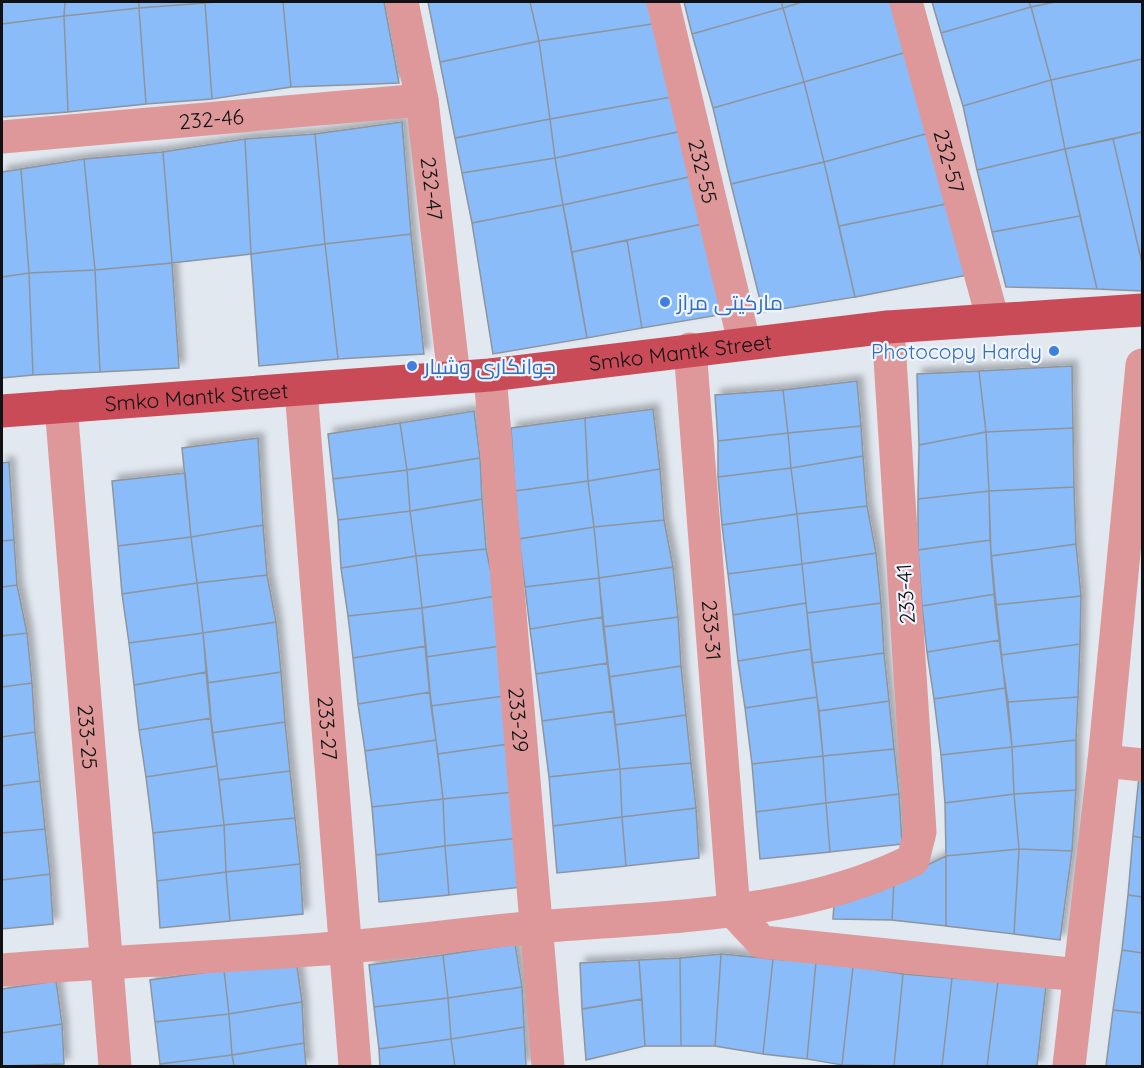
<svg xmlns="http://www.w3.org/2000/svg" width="1144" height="1068" font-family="Quicksand,Cairo,sans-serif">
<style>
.building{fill:#8abcfa;stroke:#8e949c;stroke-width:1.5;filter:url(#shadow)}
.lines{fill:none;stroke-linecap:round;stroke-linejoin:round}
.minor{stroke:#de989a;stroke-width:33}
.major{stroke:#ca4b58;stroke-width:33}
.shop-dot{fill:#3f7fe0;stroke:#eff5fe;stroke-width:2}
.labels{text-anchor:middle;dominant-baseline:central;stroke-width:4.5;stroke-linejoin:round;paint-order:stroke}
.street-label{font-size:21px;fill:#0f1114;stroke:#eff5fe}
.shop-label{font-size:21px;fill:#366cbe;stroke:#eff5fe;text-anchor:start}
</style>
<defs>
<filter id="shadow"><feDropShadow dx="5.5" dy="-5.5" stdDeviation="3" flood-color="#0004"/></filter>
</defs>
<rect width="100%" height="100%" fill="#e2e8f0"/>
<path class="building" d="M2,2H65L64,16L2,24Z
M65,2H139V8L64,16Z
M139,2H205V3L139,8Z
M216,2H283L291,87L212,99L205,3Z
M283,2H384L399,83L291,87Z
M428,2H530L539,41L440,62Z
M530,2H653L659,23L539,41Z
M684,2H781L783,8L692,34Z
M781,2H802L783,8Z
M802,2H892L907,52L804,82L783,8Z
M932,2H1029L1031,7L941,33Z
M1029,2H1055L1031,7Z
M1055,2H1142V59L1051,80L1031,7Z
M205,3L212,99L146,104L139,8Z
M1031,7L1051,80L963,106L941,33Z
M139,8L146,104L68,112L64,16Z
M783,8L804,82L713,108L692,34Z
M64,16L68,112L2,117V24Z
M659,23L677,96L550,119L539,41Z
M539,41L550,119L455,138L440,62Z
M907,52L929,133L824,162L804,82Z
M1142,59V132L1065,149L1051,80Z
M1051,80L1065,149L977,170L963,106Z
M804,82L824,162L731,184L713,108Z
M677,96L687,130L555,158L550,119Z
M550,119L555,158L462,173L455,138Z
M402,122L411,234L325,244L315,134Z
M687,130L698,175L563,205L555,158Z
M1142,132V263L1113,139Z
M929,133L951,203L839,226L824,162Z
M315,134L325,244L251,254L245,139Z
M245,139L251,254L172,263L163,152Z
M1113,139L1142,263V291L1097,289L1065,149Z
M1065,149L1080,216L992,232L977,170Z
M163,152L172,263L95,270L84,159Z
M555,158L563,205L472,223L462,173Z
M84,159L95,270L29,273L21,169Z
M824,162L855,297L763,312L731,184Z
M21,169L29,273L2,277V172Z
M698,175L712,222L572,252L563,205Z
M951,203L968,275L855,297L839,226Z
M563,205L587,338L493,354L472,223Z
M1080,216L1097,289L1006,287L992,232Z
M712,222L731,313L642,328L627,240Z
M411,234L424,354L338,359L325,244Z
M627,240L642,328L587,338L572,252Z
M325,244L338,359L259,366L251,254Z
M172,263L179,368L100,372L95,270Z
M95,270L100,372L33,375L29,273Z
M29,273L33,375L2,378V277Z
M1072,366L1073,428L986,432L979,371Z
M979,371L986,432L919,445L917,374Z
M857,381L861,426L788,433L783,390Z
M783,390L788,433L718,441L715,395Z
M653,409L660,469L588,481L585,418Z
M474,411L480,458L407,470L400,423Z
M585,418L588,481L515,491L511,428Z
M400,423L407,470L333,479L328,434Z
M861,426L863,456L791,468L788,433Z
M1073,428L1074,487L989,491L986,432Z
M986,432L989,491L918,499L919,445Z
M788,433L791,468L718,477V441Z
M258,438L263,525L191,537L182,448Z
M863,456L867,506L797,514L791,468Z
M480,458L482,499L410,511L407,470Z
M9,462L14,540L2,541V463Z
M791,468L797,514L722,525L718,477Z
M660,469L664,520L594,527L588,481Z
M407,470L410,511L338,520L333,479Z
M185,473L191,537L118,546L112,481Z
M588,481L594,527L519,539L515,491Z
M1074,487L1076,544L991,556L989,491Z
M989,491L990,540L918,550V499Z
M482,499L486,549L416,556L410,511Z
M867,506L876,553L802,564L797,514Z
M410,511L416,556L341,568L338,520Z
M797,514L802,564L728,574L722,525Z
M664,520L673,567L599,578L594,527Z
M263,525L267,575L197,583L191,537Z
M594,527L599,578L525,587L519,539Z
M191,537L197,583L122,594L118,546Z
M14,540L17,585L2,587V541Z
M990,540L995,594L922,606L918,550Z
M1076,544L1081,596L995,605L991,556Z
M486,549L496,596L422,608L416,556Z
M876,553L881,603L807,613L802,564Z
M416,556L422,608L348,616L341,568Z
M802,564L806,603L733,615L728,574Z
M673,567L678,617L603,627L599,578Z
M267,575L276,622L203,633L197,583Z
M599,578L603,617L530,629L525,587Z
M197,583L203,633L129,643L122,594Z
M17,585L27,633L2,636V587Z
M995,594L1000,640L927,652L922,606Z
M496,596L500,646L426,657L422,608Z
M1081,596L1080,644L1001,655L995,605Z
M806,603L811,649L738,661L733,615Z
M881,603L884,653L812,663L807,613Z
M422,608L426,646L353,658L348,616Z
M603,617L608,663L536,674L530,629Z
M678,617L681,666L609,677L603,627Z
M276,622L281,672L207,683L203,633Z
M27,633L32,683L2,687V636Z
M203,633L207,672L134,685L129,643Z
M1000,640L1005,688L934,699L927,652Z
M1080,644L1078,697L1008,702L1001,655Z
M426,646L430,692L358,704L353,658Z
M500,646L504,696L431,706L426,657Z
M811,649L817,697L745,708L738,661Z
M884,653L889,701L819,711L812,663Z
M608,663L614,711L542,721L536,674Z
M681,666L686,715L615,725L609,677Z
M207,672L211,718L139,730L134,685Z
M281,672L285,722L212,733L207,683Z
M32,683L35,732L2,737V687Z
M1005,688L1012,747L941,755L934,699Z
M430,692L436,740L365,751L358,704Z
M504,696L508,744L438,754L431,706Z
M817,697L823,756L752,764L745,708Z
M1078,697L1076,740L1012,747L1008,702Z
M889,701L894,749L823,756L819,711Z
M614,711L620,769L549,777L542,721Z
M686,715L691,763L620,769L615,725Z
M211,718L217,766L146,777L139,730Z
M285,722L290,771L219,780L212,733Z
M35,732L40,781L2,786V737Z
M436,740L443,799L372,807L365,751Z
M1076,740V790L1014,794L1012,747Z
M508,744L514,792L443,799L438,754Z
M1012,747L1014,794L945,803L941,755Z
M894,749L899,794L826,803L823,756Z
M823,756L826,803L756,812L752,764Z
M691,763L696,808L622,817L620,769Z
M217,766L224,825L153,833L146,777Z
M620,769L622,817L553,826L549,777Z
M290,771L295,818L224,825L219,780Z
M1139,776H1142V838L1133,836Z
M40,781L45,829L2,833V786Z
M1076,790L1072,851L1019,849L1014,794Z
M514,792L519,838L445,846L443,799Z
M899,794L902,844L830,852L826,803Z
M1014,794L1019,849L946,856L945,803Z
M443,799L445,846L376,855L372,807Z
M826,803L830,852L760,859L756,812Z
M696,808L699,858L626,866L622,817Z
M622,817L626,866L557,873L553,826Z
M295,818L300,864L226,872L224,825Z
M224,825L226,872L157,881L153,833Z
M45,829L50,874L2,880V833Z
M1133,836L1142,838V897L1128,895Z
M519,838L522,887L449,895L445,846Z
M445,846L449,895L379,902L376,855Z
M1019,849L1014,934L946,926V856Z
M1019,849L1072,851L1060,940L1014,934Z
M946,856V926L892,920L894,881Z
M300,864L303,914L230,921L226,872Z
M226,872L230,921L160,928L157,881Z
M50,874L53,924L2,929V880Z
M894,881L892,920L833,919L835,890Z
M1128,895L1142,897V953L1122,950Z
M515,944L522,987L448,998L443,955Z
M1122,950L1142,953V1013L1113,1010Z
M721,954L773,959L763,1054L715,1046Z
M721,954L715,1046H681L680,958Z
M443,955L448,998L374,1007L369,965Z
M680,958L681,1046H645L639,960Z
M296,959L302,1002L229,1014L224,970Z
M773,959L816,962L807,1059L763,1054Z
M639,960L642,999L582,1009L580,963Z
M816,962L853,967L842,1065L807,1059Z
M853,966L903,974L894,1066L842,1065Z
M224,970L229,1014L155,1022L150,980Z
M903,974L952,978L942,1066H894Z
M952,978L998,981L987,1066H942Z
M56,981L62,1024L2,1033V989Z
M998,981L1046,986L1037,1066H987Z
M522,987L524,1027L451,1039L448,998Z
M448,998L451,1039L379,1049L374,1007Z
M642,999L645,1046L586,1060L582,1009Z
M302,1002L304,1043L232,1055L229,1014Z
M1113,1010L1142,1013V1066H1106Z
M229,1014L232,1055L160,1064L155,1022Z
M62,1024L64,1064L2,1066V1033Z
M524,1027L526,1066H455L451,1039Z
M451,1039L455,1066H380L379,1049Z
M304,1043L306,1066H234L232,1055Z
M232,1055L234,1066H160V1064Z"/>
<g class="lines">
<g class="minor">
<path id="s1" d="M402,2L422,100L454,377"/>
<path id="s2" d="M663,2L744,342"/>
<path id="s3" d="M906,2L993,320"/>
<path id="s4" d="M2,137L422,100"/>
<path id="s5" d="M690,349L734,912"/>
<path id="s6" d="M490,375L548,1066"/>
<path id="s7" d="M301,390L355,1066"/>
<path id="s8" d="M61,406L115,1066"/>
<path d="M1104,761L1142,765"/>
<path d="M734,912L762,942L1079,975"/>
<path d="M2,970C117,961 233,957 348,947C411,941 474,933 537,927C663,916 796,918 913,860L920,832L888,327"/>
<path d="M1069,1066L1104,761L1142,365"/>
</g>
<path class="major" id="s9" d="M2,411L490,375L888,327L1142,310"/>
</g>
<g class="shop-dot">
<circle cx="665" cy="302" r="6"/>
<circle cx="1054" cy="351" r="6"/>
<circle cx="412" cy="366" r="6"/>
</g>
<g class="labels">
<g class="street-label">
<text stroke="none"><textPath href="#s4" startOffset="210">232-46</textPath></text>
<text stroke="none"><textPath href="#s3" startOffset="165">232-57</textPath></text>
<text stroke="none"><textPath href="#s2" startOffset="174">232-55</textPath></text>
<text stroke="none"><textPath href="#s1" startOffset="189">232-47</textPath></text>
<text stroke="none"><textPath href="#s9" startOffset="681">Smko Mantk Street</textPath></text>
<text stroke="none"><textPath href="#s9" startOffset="195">Smko Mantk Street</textPath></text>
<text transform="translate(905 594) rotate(-94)">233-41</text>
<text stroke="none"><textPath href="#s5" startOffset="282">233-31</textPath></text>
<text stroke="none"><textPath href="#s6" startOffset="346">233-29</textPath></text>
<text stroke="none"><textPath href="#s7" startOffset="339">233-27</textPath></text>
<text stroke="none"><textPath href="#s8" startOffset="332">233-25</textPath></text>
</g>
<g class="shop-label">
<text x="677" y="302">مارکیتی مراز</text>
<text x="1042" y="351" text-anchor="end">Photocopy Hardy</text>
<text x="424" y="366">جوانکاری وشیار</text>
</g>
</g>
<rect width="1144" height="1068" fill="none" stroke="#0f1114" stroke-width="6"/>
</svg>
